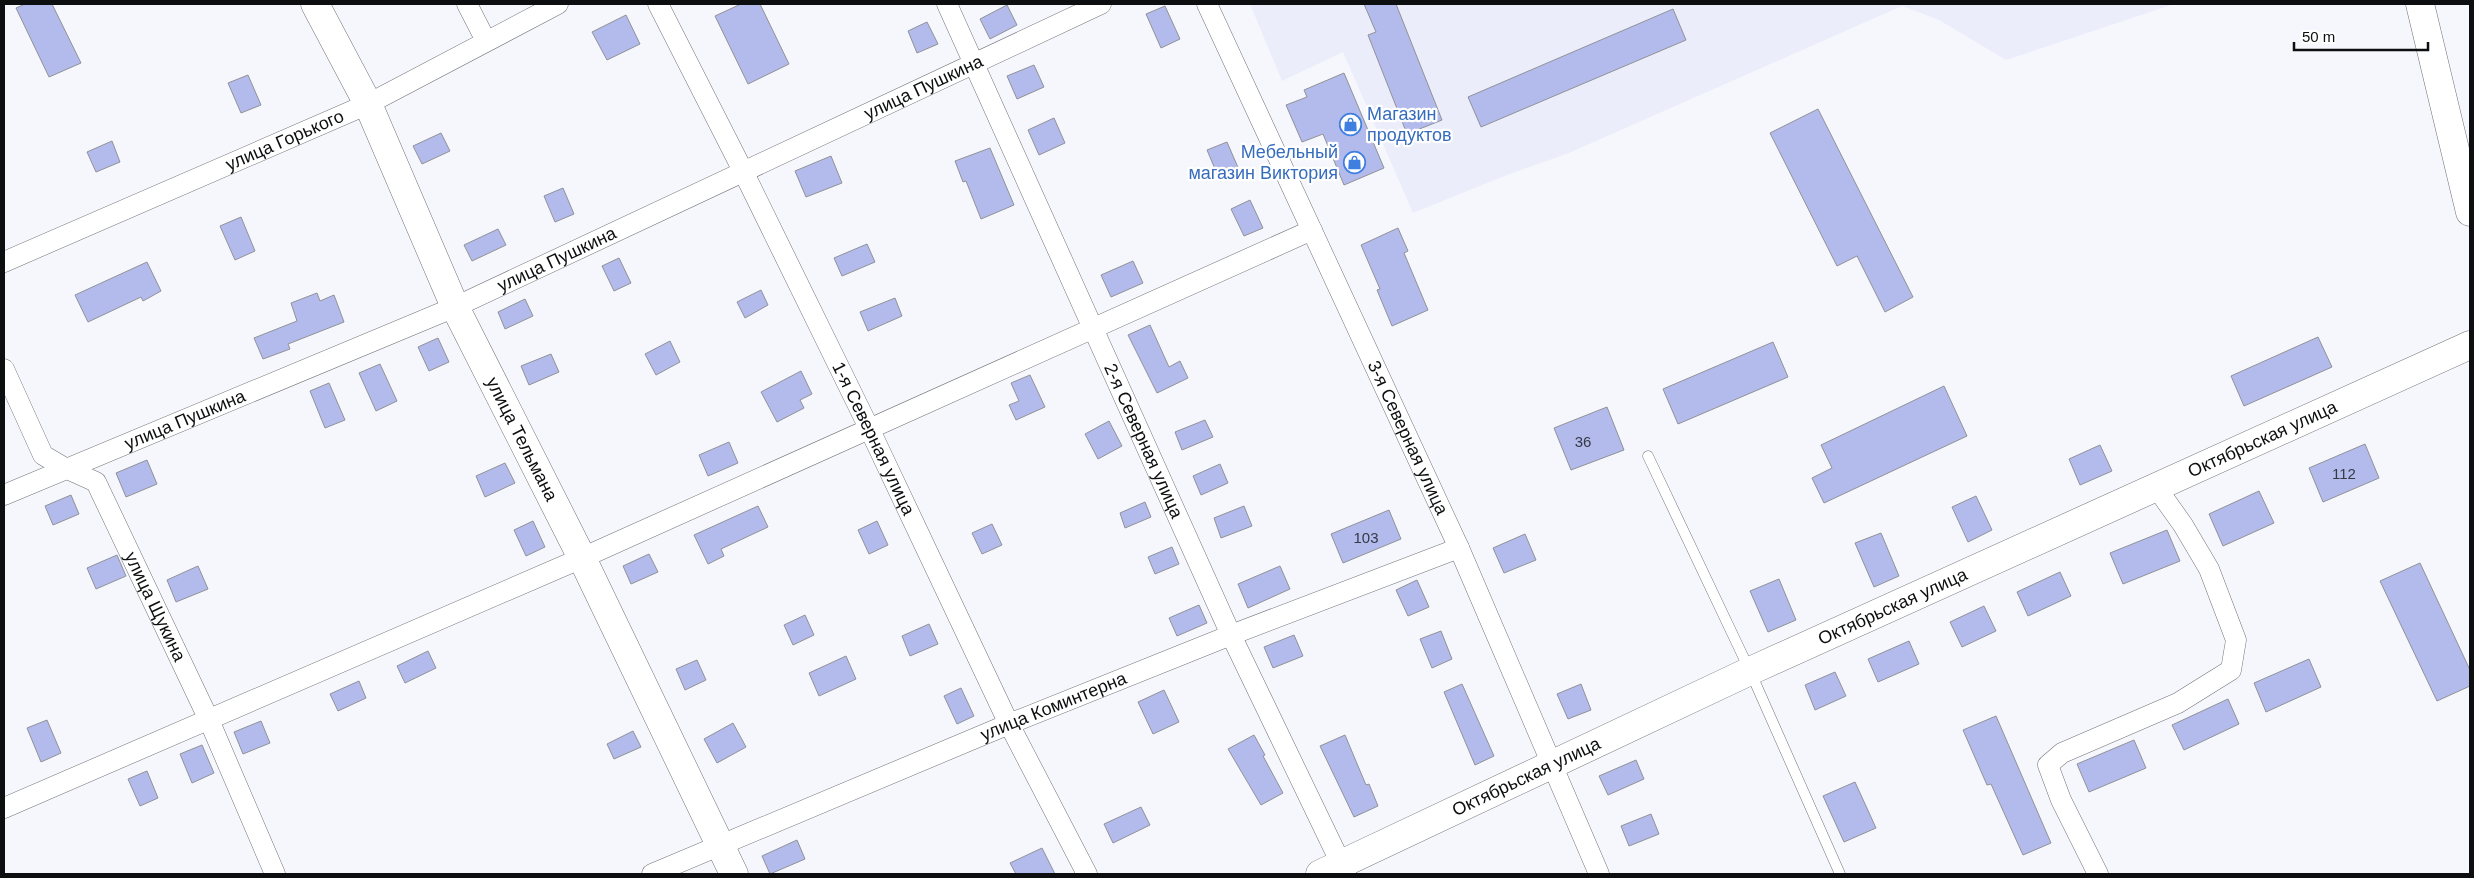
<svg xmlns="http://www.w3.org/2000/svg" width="2474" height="878" font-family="Helvetica,sans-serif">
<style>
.built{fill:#ebedfa}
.building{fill:#b2bbeb;stroke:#919297}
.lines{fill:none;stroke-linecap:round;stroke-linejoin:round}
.lane-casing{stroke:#737479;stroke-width:11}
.street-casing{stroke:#737479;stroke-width:21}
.secondary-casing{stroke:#737479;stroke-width:29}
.lane{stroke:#fff;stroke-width:10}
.street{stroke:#fff;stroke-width:20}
.secondary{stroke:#fff;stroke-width:28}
.labels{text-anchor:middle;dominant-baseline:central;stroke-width:4.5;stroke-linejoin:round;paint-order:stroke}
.number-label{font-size:15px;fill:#363946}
.street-label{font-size:18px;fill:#0d0e0f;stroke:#fff}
.shop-label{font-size:18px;fill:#366cbe;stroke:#fff;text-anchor:start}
</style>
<rect width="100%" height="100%" fill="#f6f7fc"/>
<path class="built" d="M1250,4H2174L2006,60L1939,20L1902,6L1569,153L1507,175L1413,213L1343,52L1282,81Z"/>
<path class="building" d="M25,4H52L81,63L49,77L16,8Z
M741,4H760L789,64L748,84L715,16Z
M1364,4H1396L1442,120L1407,134L1368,35L1376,32Z
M1007,5L1017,25L990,39L980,19Z
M1165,6L1180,39L1161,48L1146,14Z
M1673,9L1686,40L1481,127L1468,97Z
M626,15L640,44L607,60L592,32Z
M927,22L938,44L917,53L908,31Z
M1034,65L1044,87L1017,99L1007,76Z
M1344,73L1384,168L1344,185L1323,134L1302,142L1286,105L1307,97L1304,90Z
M248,75L261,105L241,113L228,83Z
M1818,109L1913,297L1885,312L1857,256L1837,266L1770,133Z
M1054,118L1065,143L1039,155L1028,130Z
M441,133L450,151L422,164L413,146Z
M112,141L120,162L96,172L87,152Z
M1227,142L1240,172L1220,181L1207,150Z
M990,148L1014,205L981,219L966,181L963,182L955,161Z
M831,156L842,183L806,197L795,171Z
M563,188L574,214L555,222L544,196Z
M1250,200L1263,228L1244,236L1231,209Z
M241,217L255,251L235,260L220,226Z
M1398,228L1408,251L1404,253L1428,310L1392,326L1377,290L1380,289L1361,245Z
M498,229L506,245L472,261L464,245Z
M867,244L875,262L842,276L834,258Z
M619,258L631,283L614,291L602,266Z
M1133,261L1143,283L1111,297L1101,275Z
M147,262L161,291L143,301L141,297L88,322L75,295Z
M761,290L768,305L745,318L737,302Z
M317,293L320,301L334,295L344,322L288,344L290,349L263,359L254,338L297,321L291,303Z
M895,298L902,316L868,331L860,312Z
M525,299L533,316L505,329L498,312Z
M1150,325L1169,367L1180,361L1188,378L1157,393L1128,335Z
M2318,337L2332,367L2244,406L2231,376Z
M438,338L449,362L429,371L418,347Z
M670,341L680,362L656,375L645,354Z
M1773,342L1788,377L1678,424L1663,389Z
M551,354L559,372L529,385L521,366Z
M380,364L397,401L376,411L359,373Z
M801,371L812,394L800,400L804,408L777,422L761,392Z
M1030,375L1045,407L1016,420L1009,405L1019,401L1011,383Z
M329,383L345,420L325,428L310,391Z
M1944,386L1967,436L1824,503L1812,478L1832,468L1821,445Z
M1607,407L1624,450L1571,470L1554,428Z
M1205,420L1213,437L1182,450L1175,432Z
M1109,421L1122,446L1098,459L1085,434Z
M729,442L738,463L708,476L699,455Z
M2365,444L2379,478L2323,502L2309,468Z
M2100,445L2112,471L2080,485L2069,459Z
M147,460L157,484L126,497L116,473Z
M505,463L515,483L485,497L476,476Z
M1220,464L1228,483L1201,495L1193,476Z
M2259,491L2274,523L2223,546L2209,514Z
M71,495L79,514L53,525L45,506Z
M1976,496L1992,530L1968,542L1952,507Z
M1145,502L1151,517L1125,528L1120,513Z
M758,506L768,527L721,549L724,556L708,564L694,535Z
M1244,506L1252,526L1221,538L1214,518Z
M1389,510L1401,539L1343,563L1331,534Z
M533,521L545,547L526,556L514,530Z
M877,521L888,545L869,554L858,530Z
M992,524L1002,545L982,554L972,533Z
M2167,530L2180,561L2123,584L2110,553Z
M1881,533L1899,576L1874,587L1855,543Z
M1525,534L1536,560L1504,573L1493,548Z
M1172,547L1179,564L1155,574L1148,557Z
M649,554L658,572L631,584L623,566Z
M117,555L126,576L96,589L87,568Z
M2420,563L2470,670V686L2437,701L2380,581Z
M198,566L208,589L176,602L167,580Z
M1280,566L1290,589L1248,608L1238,584Z
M2060,572L2071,596L2028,616L2017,592Z
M1779,579L1796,620L1768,632L1750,591Z
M1417,580L1429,607L1408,616L1396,590Z
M1199,605L1207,623L1177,636L1169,618Z
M1984,606L1996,631L1962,647L1950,622Z
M805,615L814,635L793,645L784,625Z
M929,624L938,644L910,656L902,636Z
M1441,631L1452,659L1432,668L1420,639Z
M1294,635L1303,656L1273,668L1264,647Z
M1909,641L1919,664L1878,682L1868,659Z
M428,651L436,668L405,683L397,666Z
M846,656L856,679L819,696L809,673Z
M2309,659L2321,687L2266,712L2254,683Z
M697,660L706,680L685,690L676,669Z
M1835,672L1846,696L1815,710L1805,685Z
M359,681L366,698L338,711L330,694Z
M1462,684L1494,756L1475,765L1444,692Z
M1581,684L1591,710L1568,719L1557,694Z
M961,688L974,716L957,724L944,696Z
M1164,690L1179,722L1153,734L1138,702Z
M2228,699L2239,724L2184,750L2172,725Z
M1996,716L2051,843L2023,855L1991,784L1987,785L1963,730Z
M47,720L61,753L41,762L27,728Z
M261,721L270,743L243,754L234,732Z
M733,723L746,747L717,763L704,739Z
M633,731L641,747L614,759L607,744Z
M1254,735L1265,755L1263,756L1283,793L1261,805L1228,749Z
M1345,735L1366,785L1369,784L1378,806L1354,817L1320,746Z
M2134,740L2146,768L2089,792L2077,764Z
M202,745L214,773L192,783L180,754Z
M1636,760L1644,779L1608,795L1599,776Z
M147,771L158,798L140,806L128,779Z
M1855,782L1876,828L1844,842L1823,796Z
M1141,807L1150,825L1113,843L1104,824Z
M1651,814L1659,834L1629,846L1621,826Z
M797,840L805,859L770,874L762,856Z
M1042,848L1055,874H1016L1010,863Z"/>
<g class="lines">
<defs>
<path id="lane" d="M1648,456L1750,671L1840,874"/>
<g id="street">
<path d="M467,4L486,41"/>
<path id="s1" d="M658,4L743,171L869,428L1009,724L1087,874"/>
<path id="s2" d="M947,4L1231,635L1346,874"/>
<path id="s3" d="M1207,4L1459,548L1599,874"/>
<path id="s4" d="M4,262L368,104L558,4"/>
<path id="s5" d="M4,369L43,455L65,468L96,482L209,720L275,874"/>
<path id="s6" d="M4,495L455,307L1101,4"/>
<path d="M4,808L582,558L1312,230"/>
<path id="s7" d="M652,874L1009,724L1231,635L1459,548"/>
<path d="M2098,874L2061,800L2048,765L2062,753L2178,703L2231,670L2236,640L2209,569L2183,525L2156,487"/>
</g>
<g id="secondary">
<path id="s8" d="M315,4L368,104L455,307L582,558L734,874"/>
<path d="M2420,4L2470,212"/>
<path id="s9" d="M1320,874L1750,671L2470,345"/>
</g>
</defs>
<use href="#lane" class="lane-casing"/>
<use href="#street" class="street-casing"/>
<use href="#secondary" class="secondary-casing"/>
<use href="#lane" class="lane"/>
<use href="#street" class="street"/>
<use href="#secondary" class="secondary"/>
</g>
<defs>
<symbol id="shop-ring" viewBox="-11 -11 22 22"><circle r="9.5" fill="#fff" stroke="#3f7fe0" stroke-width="1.5"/><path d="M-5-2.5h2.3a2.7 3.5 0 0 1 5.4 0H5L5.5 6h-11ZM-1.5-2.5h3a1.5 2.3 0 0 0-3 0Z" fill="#3f7fe0"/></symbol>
</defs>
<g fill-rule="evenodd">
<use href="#shop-ring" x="1338" y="112" width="25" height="25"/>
<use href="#shop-ring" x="1342" y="150" width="25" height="25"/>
</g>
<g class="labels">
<g class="number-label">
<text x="1583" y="441">36</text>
<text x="2344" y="473">112</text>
<text x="1366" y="537">103</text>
</g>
<g class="street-label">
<text stroke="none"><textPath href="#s6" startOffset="1006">улица Пушкина</textPath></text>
<text stroke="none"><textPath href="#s4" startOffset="306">улица Горького</textPath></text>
<text stroke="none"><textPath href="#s6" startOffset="601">улица Пушкина</textPath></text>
<text stroke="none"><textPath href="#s6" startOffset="196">улица Пушкина</textPath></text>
<text stroke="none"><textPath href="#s3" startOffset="478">3-я Северная улица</textPath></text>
<text stroke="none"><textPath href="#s1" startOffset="485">1-я Северная улица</textPath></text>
<text stroke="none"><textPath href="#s9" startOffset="1038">Октябрьская улица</textPath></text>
<text stroke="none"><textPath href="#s8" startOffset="482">улица Тельмана</textPath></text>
<text stroke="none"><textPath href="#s2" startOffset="479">2-я Северная улица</textPath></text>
<text stroke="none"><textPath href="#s9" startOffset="632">Октябрьская улица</textPath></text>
<text stroke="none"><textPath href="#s5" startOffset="292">улица Щукина</textPath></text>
<text stroke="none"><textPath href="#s7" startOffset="435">улица Коминтерна</textPath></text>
<text stroke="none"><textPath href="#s9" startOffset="228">Октябрьская улица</textPath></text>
</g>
<g class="shop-label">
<text x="1367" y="114">Магазин<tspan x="1367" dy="21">продуктов</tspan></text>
<text x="1338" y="152" text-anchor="end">Мебельный<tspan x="1338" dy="21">магазин Виктория</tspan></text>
</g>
</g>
<rect width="2474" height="878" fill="none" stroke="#0d0e0f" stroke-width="10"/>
<path d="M2294 42v8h134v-8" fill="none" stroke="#0d0e0f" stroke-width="2.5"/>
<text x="2302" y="42" font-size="15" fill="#0d0e0f" stroke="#ffffff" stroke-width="4" paint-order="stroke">50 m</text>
</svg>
